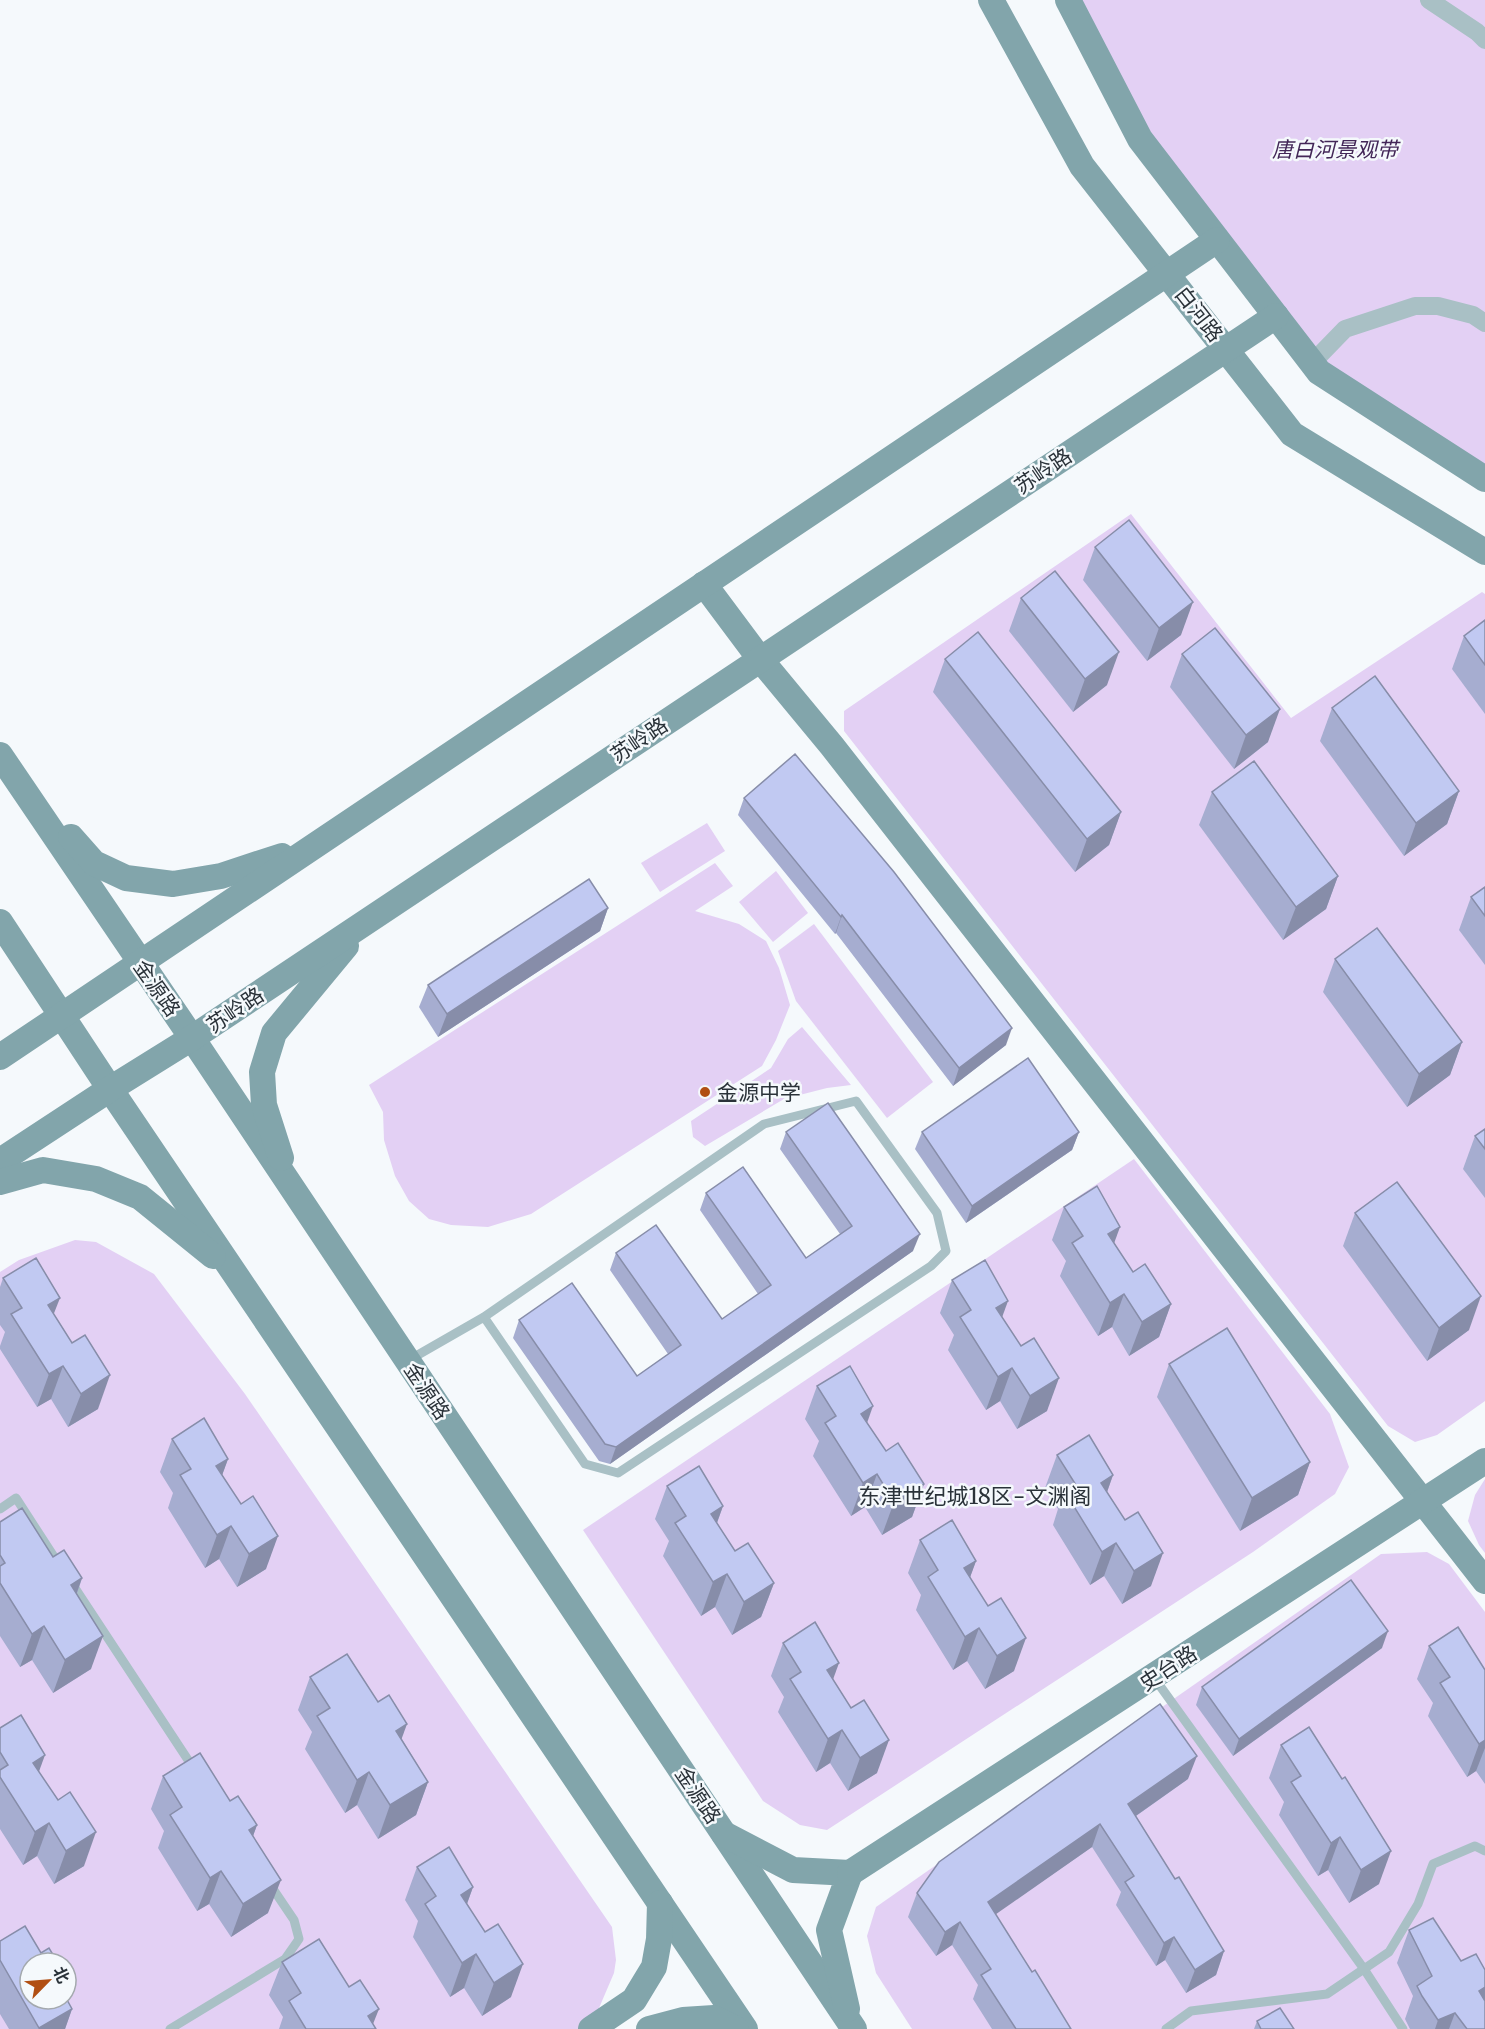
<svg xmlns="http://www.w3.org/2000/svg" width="1485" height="2029" viewBox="0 0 1485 2029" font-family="Merriweather,'Noto Sans SC',serif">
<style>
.green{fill:#e3d0f4;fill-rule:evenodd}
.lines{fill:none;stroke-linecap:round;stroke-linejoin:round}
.lane{stroke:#a9c0c5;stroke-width:9}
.street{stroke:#a9c0c5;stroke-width:18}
.secondary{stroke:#82a5ab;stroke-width:26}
.wall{fill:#a6add0}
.shaded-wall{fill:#878da9}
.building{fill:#c1c9f2;stroke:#878da9;stroke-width:1.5}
.poi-dot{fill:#b14f13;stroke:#f5f9fc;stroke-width:2}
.labels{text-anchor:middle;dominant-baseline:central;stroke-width:5;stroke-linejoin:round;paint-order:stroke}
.park-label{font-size:21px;font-style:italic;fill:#432758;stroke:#f5f9fc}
.street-label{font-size:21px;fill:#2a3239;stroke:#f5f9fc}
.poi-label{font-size:21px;fill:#2a3239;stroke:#f5f9fc;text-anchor:start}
.neighbourhood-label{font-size:22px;fill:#2a3239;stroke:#f5f9fc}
</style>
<rect width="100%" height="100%" fill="#f5f9fc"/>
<g class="green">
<path d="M1068,0H1485V479L1319,372L1140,139Z"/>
<path d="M1131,514L1291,718L1482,592L1485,594V1401L1437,1435L1415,1442L1388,1426L844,731V711Z"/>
<path d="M707,823L725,851L660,892L641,863Z"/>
<path d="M715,863L733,886L695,911L739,924L766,941L779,968L790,1005L776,1040L762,1066L531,1214L488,1227L451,1225L429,1219L409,1201L395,1176L384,1140L383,1112L369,1085Z"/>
<path d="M776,871L808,913L773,942L739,902Z"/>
<path d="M814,924L933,1082L887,1118L796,1001L778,951Z"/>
<path d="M802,1027L851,1085L827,1088L784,1099L705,1146L693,1137L691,1121L771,1068L788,1039Z"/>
<path d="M1134,1159L1330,1414L1349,1467L1335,1494L1253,1552L827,1830L800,1825L763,1801L583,1530Z"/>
<path d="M75,1240L96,1242L154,1274L245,1394L612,1927L616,1960L614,1973L590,2029H0V1272L19,1260ZM30,1963H66V1999H30Z"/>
<path d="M1485,1479V1553L1479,1545L1468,1521L1475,1495Z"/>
<path d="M1427,1552L1449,1564L1485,1612V2029H912L876,1973L867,1936L876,1907L1381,1554Z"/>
</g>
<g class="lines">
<g class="lane">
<path d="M409,1360L484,1317L764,1124L856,1101L937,1213L946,1251L931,1266L618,1473L585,1464L484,1317"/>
<path d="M0,1509L16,1498L60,1566"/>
<path d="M71,1582L194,1769"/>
<path d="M1155,1679L1364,1969L1403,2029"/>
<path d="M170,2029L285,1959L299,1939L294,1920L269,1883"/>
<path d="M1166,2029L1191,2011L1327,1994L1389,1952L1418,1904L1433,1864L1475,1846L1485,1851"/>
</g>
<g class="street">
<path d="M1429,0L1477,32L1485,40"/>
<path d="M1312,363L1345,329L1415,306H1438L1473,315L1485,323"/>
</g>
<g class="secondary">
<path d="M991,0L1082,166L1292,434L1485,552"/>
<path d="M1068,0L1140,139L1319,372L1485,479"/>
<path d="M704,584L760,659L832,746L1485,1581"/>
<path d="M0,755L192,1038L854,2029"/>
<path d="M71,837L94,863L126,878L173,884L221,876L282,856"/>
<path d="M0,922L110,1089L745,2029"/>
<path d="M0,1057L1217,240"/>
<path d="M281,1158L264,1105L262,1072L274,1033L346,946"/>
<path d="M0,1161L110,1089L192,1038L1276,316"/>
<path d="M0,1182L43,1170L96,1179L140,1197L213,1256"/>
<path d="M724,1834L793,1870L850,1873L829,1930L847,2009"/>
<path d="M850,1873L1485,1461"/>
<path d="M591,2029L634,2000L654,1967L659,1939L660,1903"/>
<path d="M649,2029L683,2020L714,2018L736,2029"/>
</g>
</g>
<g class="wall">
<path d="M1095,547L1181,635L1147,661L1083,580Z"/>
<path d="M1021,598L1107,685L1073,712L1009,631Z"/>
<path d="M1485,620V714L1452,669L1464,636Z"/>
<path d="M1182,654L1268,742L1234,769L1170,687Z"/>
<path d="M945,659L1121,812L1109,845L1075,872L933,692Z"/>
<path d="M1332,708L1459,791L1447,824L1404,856L1320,741Z"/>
<path d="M1212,792L1338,876L1326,909L1283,940L1199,825Z"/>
<path d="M744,798L1006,1045L953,1086L836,933L835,934L738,815Z"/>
<path d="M1485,887V965L1459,930L1471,897Z"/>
<path d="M608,908L600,931L438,1037L419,1007L428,985Z"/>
<path d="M1335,959L1462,1042L1450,1075L1407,1107L1323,992Z"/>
<path d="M1485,1129V1198L1463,1169L1475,1136Z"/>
<path d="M786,1132L913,1251L610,1464L599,1461L513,1338L519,1320L637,1376L668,1354L610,1270L616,1253L722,1319L758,1294L700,1210L706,1193L806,1258L840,1234L780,1149Z"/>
<path d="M922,1132H1079L1072,1150L966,1223L915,1149Z"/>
<path d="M1064,1207L1114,1244L1133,1272L1171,1304L1159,1337L1129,1356L1112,1327L1098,1336L1060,1276L1066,1261L1052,1240Z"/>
<path d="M1355,1213L1469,1330L1427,1361L1343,1246Z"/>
<path d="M3,1278L54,1315L98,1409L68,1427L51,1399L37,1407L0,1349V1346L5,1332L0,1325V1287Z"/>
<path d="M952,1280L1002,1317L1047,1411L1017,1429L1000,1401L986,1410L948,1350L954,1335L940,1313Z"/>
<path d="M1169,1364L1310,1462L1298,1495L1240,1531L1157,1397Z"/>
<path d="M817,1386L867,1423L886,1451L924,1484L912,1517L882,1535L865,1507L851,1516L813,1456L819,1441L805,1419Z"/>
<path d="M172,1439L228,1459L222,1475L266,1569L237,1587L219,1559L205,1568L168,1508L173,1493L160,1472Z"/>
<path d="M1057,1455L1113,1475L1107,1492L1151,1586L1122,1604L1104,1576L1090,1585L1053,1525L1058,1509L1045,1488Z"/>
<path d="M667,1486L723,1506L717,1523L735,1551L774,1583L761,1617L732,1635L715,1607L701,1616L663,1556L669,1541L655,1519Z"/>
<path d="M0,1522L53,1557L82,1578L77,1594L91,1669L53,1693L32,1660L20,1667L0,1636Z"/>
<path d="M920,1540L976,1561L970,1577L1014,1671L985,1689L967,1661L953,1670L916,1610L921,1595L908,1573Z"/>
<path d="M783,1643L833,1679L877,1773L848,1791L830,1763L816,1772L778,1712L784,1697L771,1676Z"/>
<path d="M1429,1646L1485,1670V1784L1476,1771L1467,1777L1428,1716L1433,1703L1417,1679Z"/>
<path d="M1382,1648L1233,1756L1196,1705L1202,1687Z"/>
<path d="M310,1677L402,1739L428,1782L416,1815L378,1839L357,1805L345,1813L305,1749L312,1732L298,1710Z"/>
<path d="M0,1728L39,1772L58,1800L84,1866L54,1884L37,1856L23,1865L0,1829Z"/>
<path d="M1281,1745L1379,1884L1349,1903L1328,1870L1318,1876L1279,1815L1284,1802L1269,1778Z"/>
<path d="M163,1776L230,1801L257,1825L253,1836L268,1913L231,1937L209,1904L197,1911L158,1848L164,1831L151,1809Z"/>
<path d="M1188,1779L1136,1816L1175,1879L1224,1951L1216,1975L1186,1993L1165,1960L1156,1966L1116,1905L1121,1892L1092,1847L995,1914L1032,1972L1071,2029H992L973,1999L978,1985L952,1945L936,1956L908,1917L917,1893Z"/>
<path d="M417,1867L473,1887L467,1904L511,1997L482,2016L464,1988L450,1997L413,1937L418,1921L405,1900Z"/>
<path d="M1409,1930L1461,1961L1485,2029H1410L1405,2019L1413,1996L1397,1963Z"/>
<path d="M0,1941L41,1953L30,1963L72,2009L65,2029H9L0,2014Z"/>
<path d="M282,1962L373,2024L376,2029H279L283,2017L269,1995Z"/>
<path d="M1257,2021L1294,2029H1254Z"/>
</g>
<g class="shaded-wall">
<path d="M1193,602L1181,635L1147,661L1159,628Z"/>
<path d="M1119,652L1107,685L1073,712L1085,679Z"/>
<path d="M1280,709L1268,742L1234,769L1246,735Z"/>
<path d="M1459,791L1447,824L1404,856L1416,823Z"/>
<path d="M1121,812L1109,845L1075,872L1087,839Z"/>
<path d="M1338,876L1326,909L1283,940L1296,907Z"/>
<path d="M608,908L600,931L438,1037L447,1014Z"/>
<path d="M842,915L836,933L835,934L841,917Z"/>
<path d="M1012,1028L1006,1045L953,1086L959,1068Z"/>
<path d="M1462,1042L1450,1075L1407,1107L1419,1074Z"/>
<path d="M1079,1132L1072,1150L966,1223L972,1206Z"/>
<path d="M1120,1227L1108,1260V1234Z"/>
<path d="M920,1234L913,1251L610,1464L616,1447Z"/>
<path d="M1124,1294L1112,1327L1098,1336L1110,1303Z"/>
<path d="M1481,1296L1469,1330L1427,1361L1439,1328Z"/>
<path d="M60,1298L47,1331L48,1305Z"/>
<path d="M1008,1301L996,1334V1308Z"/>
<path d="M1171,1304L1159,1337L1129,1356L1142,1322Z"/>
<path d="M63,1366L51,1399L37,1407L49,1374Z"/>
<path d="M1012,1368L1000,1401L986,1410L998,1377Z"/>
<path d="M110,1375L98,1409L68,1427L81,1394Z"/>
<path d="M1059,1378L1047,1411L1017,1429L1030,1396Z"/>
<path d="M873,1406L861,1440V1414Z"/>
<path d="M228,1459L216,1492V1466Z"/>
<path d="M1310,1462L1298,1495L1240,1531L1252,1498Z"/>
<path d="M877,1474L865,1507L851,1516L863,1483Z"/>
<path d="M1113,1475L1101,1509V1483Z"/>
<path d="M924,1484L912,1517L882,1535L894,1502Z"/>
<path d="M723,1506L711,1539V1514Z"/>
<path d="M231,1526L219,1559L205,1568L217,1535Z"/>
<path d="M278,1536L266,1569L237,1587L249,1554Z"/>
<path d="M1116,1543L1104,1576L1090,1585L1102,1552Z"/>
<path d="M1163,1553L1151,1586L1122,1604L1134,1571Z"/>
<path d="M976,1561L964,1594V1568Z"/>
<path d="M727,1574L715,1607L701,1616L713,1582Z"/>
<path d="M82,1578L70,1612L71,1585Z"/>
<path d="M774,1583L761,1617L732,1635L744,1602Z"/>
<path d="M44,1626L32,1660L20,1667L32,1634Z"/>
<path d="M979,1628L967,1661L953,1670L965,1637Z"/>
<path d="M1388,1631L1382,1648L1233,1756L1239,1739Z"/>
<path d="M103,1636L91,1669L53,1693L65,1660Z"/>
<path d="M1026,1638L1014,1671L985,1689L997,1656Z"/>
<path d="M839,1663L827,1696V1670Z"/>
<path d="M407,1724L395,1757L396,1731Z"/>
<path d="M842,1730L830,1763L816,1772L828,1739Z"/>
<path d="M889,1740L877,1773L848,1791L860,1758Z"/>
<path d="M1485,1740V1748L1476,1771L1467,1777L1479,1744Z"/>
<path d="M45,1755L33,1788V1763Z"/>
<path d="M1197,1756L1188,1779L1120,1827L1128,1804Z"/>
<path d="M369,1772L357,1805L345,1813L357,1780Z"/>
<path d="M428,1782L416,1815L378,1839L390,1805Z"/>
<path d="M49,1823L37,1856L23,1865L35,1832Z"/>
<path d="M1100,1824L1092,1847L979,1926L988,1902Z"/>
<path d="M257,1825L245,1858L249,1830Z"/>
<path d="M96,1832L84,1866L54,1884L66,1851Z"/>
<path d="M1340,1837L1328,1870L1318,1876L1331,1843Z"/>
<path d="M1391,1851L1379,1884L1349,1903L1361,1870Z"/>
<path d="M221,1871L209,1904L197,1911L210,1878Z"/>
<path d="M281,1880L268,1913L231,1937L243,1904Z"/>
<path d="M473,1887L461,1920V1895Z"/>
<path d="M960,1922L952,1945L936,1956L945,1932Z"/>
<path d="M1174,1937L1165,1960L1156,1966L1164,1943Z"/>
<path d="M1224,1951L1216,1975L1186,1993L1195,1970Z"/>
<path d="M476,1954L464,1988L450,1997L462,1963Z"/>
<path d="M523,1964L511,1997L482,2016L494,1983Z"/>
<path d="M1485,1987V2003L1479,1991Z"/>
<path d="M72,2009L65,2029H39V2028Z"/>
<path d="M379,2009L371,2029L368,2016Z"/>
<path d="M1455,2013L1449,2029H1435L1438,2020Z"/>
</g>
<g class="building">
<path d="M1129,520L1193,602L1159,628L1095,547Z"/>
<path d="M1055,571L1119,652L1085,679L1021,598Z"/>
<path d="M1485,620V665L1464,636Z"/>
<path d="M1215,628L1280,709L1246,735L1182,654Z"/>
<path d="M978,632L1121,812L1087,839L945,659Z"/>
<path d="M1375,676L1459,791L1416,823L1332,708Z"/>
<path d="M795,754L894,872L1012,1028L959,1068L842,915L841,917L744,798Z"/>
<path d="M1254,761L1338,876L1296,907L1212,792Z"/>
<path d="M589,879L608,908L447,1014L428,985Z"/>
<path d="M1485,887V916L1471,897Z"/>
<path d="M1377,928L1462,1042L1419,1074L1335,959Z"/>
<path d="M1028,1058L1079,1132L972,1206L922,1132Z"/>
<path d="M828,1103L920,1234L616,1447L605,1444L519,1320L572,1283L637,1376L681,1345L616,1253L656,1225L722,1319L771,1285L706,1193L743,1167L806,1258L852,1226L786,1132Z"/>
<path d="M1485,1129V1149L1475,1136Z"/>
<path d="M1397,1182L1481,1296L1439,1328L1355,1213Z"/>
<path d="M1097,1186L1120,1227L1108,1234L1133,1272L1145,1264L1171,1304L1142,1322L1124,1294L1110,1303L1072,1243L1083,1236L1064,1207Z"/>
<path d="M36,1258L60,1298L48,1305L72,1343L85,1335L110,1375L81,1394L63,1366L49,1374L11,1314L22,1308L3,1278Z"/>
<path d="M985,1260L1008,1301L996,1308L1021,1346L1034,1338L1059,1378L1030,1396L1012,1368L998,1377L960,1317L971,1310L952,1280Z"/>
<path d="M1227,1328L1310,1462L1252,1498L1169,1364Z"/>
<path d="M850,1366L873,1406L861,1414L886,1451L898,1443L924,1484L894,1502L877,1474L863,1483L825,1423L836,1416L817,1386Z"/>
<path d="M204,1418L228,1459L216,1466L241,1504L253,1496L278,1536L249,1554L231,1526L217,1535L180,1475L191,1469L172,1439Z"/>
<path d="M1089,1435L1113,1475L1101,1483L1125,1520L1138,1512L1163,1553L1134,1571L1116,1543L1102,1552L1065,1492L1076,1485L1057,1455Z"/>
<path d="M699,1466L723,1506L711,1514L735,1551L748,1543L774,1583L744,1602L727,1574L713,1582L675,1523L686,1516L667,1486Z"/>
<path d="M22,1508L53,1557L64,1550L82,1578L71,1585L103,1636L65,1660L44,1626L32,1634L0,1583V1566L5,1563L0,1555V1522Z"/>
<path d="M952,1520L976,1561L964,1568L988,1606L1001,1598L1026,1638L997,1656L979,1628L965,1637L928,1577L938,1570L920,1540Z"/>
<path d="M1351,1580L1388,1631L1239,1739L1202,1687Z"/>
<path d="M815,1622L839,1663L827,1670L851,1708L864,1700L889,1740L860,1758L842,1730L828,1739L790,1679L801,1672L783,1643Z"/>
<path d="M1458,1627L1485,1670V1740L1479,1744L1440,1683L1450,1677L1429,1646Z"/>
<path d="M347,1654L378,1702L389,1695L407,1724L396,1731L428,1782L390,1805L369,1772L357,1780L317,1716L330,1708L310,1677Z"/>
<path d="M1160,1704L1197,1756L1128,1804L1175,1879L1179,1877L1224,1951L1195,1970L1174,1937L1164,1943L1125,1882L1134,1876L1100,1824L988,1902L1032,1972L1035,1970L1071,2029H1016L981,1975L991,1969L960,1922L945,1932L917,1893L939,1862Z"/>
<path d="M21,1715L45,1755L33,1763L58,1800L70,1792L96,1832L66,1851L49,1823L35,1832L0,1777V1770L8,1765L0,1752V1728Z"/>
<path d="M1309,1727L1342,1779L1345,1777L1391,1851L1361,1870L1340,1837L1331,1843L1291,1782L1301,1776L1281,1745Z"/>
<path d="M200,1753L230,1801L238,1796L257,1825L249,1830L281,1880L243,1904L221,1871L210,1878L170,1815L182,1807L163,1776Z"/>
<path d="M449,1847L473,1887L461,1895L485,1932L498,1924L523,1964L494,1983L476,1954L462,1963L425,1904L436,1896L417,1867Z"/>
<path d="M1433,1918L1461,1961L1476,1954L1485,1970V1987L1479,1991L1485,2001V2029H1467L1455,2013L1438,2020L1422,1996L1417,1986L1432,1976L1409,1930Z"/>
<path d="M25,1926L41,1953L49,1948L58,1963H30V1999H66V1998L72,2009L39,2028L0,1960V1941Z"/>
<path d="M319,1939L349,1987L360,1980L379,2009L368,2016L376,2029H306L289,2001L301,1993L282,1962Z"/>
<path d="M1280,2008L1294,2029H1261L1257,2021Z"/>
</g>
<circle class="poi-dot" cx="705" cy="1092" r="6"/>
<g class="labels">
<g class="park-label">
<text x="1335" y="149">唐白河景观带</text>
</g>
<g class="street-label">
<text transform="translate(1199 314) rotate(52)">白河路</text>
<text transform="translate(1043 471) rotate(-34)">苏岭路</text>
<text transform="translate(639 740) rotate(-34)">苏岭路</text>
<text transform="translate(157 988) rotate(55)">金源路</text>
<text transform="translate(235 1010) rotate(-34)">苏岭路</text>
<text transform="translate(427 1391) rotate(56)">金源路</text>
<text transform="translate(1168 1668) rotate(-33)">史台路</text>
<text transform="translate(698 1795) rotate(56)">金源路</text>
</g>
<g class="poi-label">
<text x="717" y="1092">金源中学</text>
</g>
<g class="neighbourhood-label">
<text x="975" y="1496">东津世纪城18区-文渊阁</text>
</g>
</g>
<g transform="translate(48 1981) rotate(65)"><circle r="28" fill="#f5f9fc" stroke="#a4a9ae" stroke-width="1.5"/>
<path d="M0-4.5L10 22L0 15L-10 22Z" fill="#b14f13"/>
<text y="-9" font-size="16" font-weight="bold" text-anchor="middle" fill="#2a3239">北</text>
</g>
</svg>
